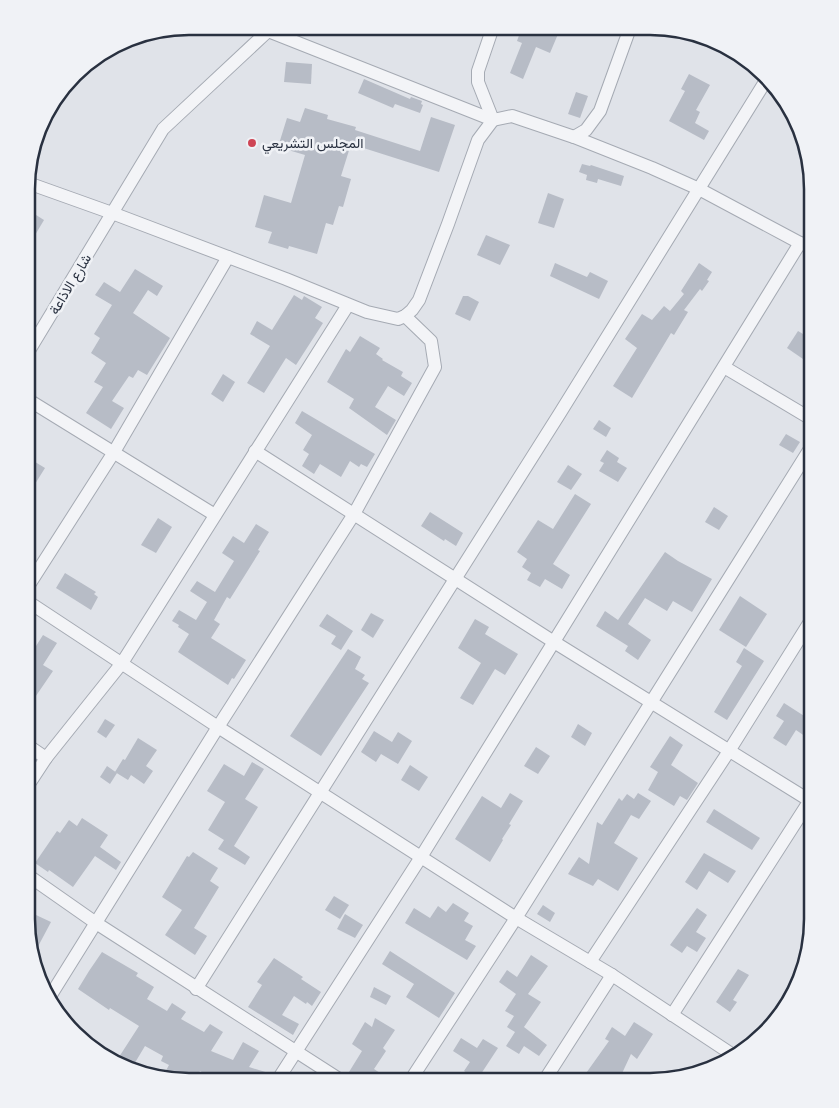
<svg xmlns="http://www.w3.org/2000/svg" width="839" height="1108" viewBox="0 0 839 1108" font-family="Arial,Vazirmatn,sans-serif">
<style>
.building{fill:#b7bcc6}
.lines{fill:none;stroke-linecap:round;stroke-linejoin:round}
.minor-casing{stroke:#a5aab3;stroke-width:14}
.minor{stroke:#f3f4f7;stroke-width:12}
.poi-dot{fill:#ce4555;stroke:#f0f2f6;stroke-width:2}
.labels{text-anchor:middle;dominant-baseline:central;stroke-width:5;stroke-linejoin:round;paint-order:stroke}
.poi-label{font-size:14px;fill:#293140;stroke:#f0f2f6;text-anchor:start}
.street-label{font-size:14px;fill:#293140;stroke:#f0f2f6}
.rim{fill:none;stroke:#293140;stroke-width:2.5}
</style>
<rect width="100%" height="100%" fill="#e0e3e9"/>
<g class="building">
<path d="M522,27H561L550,53L536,47L523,79L510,73L522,43L517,41Z"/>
<path d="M286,62L312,64L311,84L284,82Z"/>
<path d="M689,74L710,85L696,110L700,112L695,123L709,131L704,140L669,121L685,91L681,89Z"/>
<path d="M364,79L410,99L411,97L422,101L421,104L423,105L420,113L395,104L393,108L358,93Z"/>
<path d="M576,92L588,96L580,118L568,114Z"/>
<path d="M305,108L328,115L327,119L356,127L355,130L420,151L431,117L455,125L439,172L351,144L341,176L351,179L343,207L339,206L333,225L326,223L317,254L289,246L288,249L268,243L272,232L255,227L264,195L291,203L305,155L278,147L287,118L300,122Z"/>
<path d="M582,164L590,166L591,165L624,176L621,186L598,179L597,183L586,180L587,175L579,172Z"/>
<path d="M548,193L564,199L554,228L538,223Z"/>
<path d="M28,210L44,220L28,247Z"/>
<path d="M486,235L510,245L500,265L477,255Z"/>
<path d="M555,263L587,277L590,272L608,281L599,299L550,276Z"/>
<path d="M699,263L712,272L707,280L709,281L702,291L700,289L684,310L688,312L674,335L671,333L632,398L613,386L637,348L625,339L642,314L652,320L664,306L670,311L684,294L681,291Z"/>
<path d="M135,269L163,286L157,296L148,290L133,313L170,338L147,375L138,370L133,378L129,376L112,401L124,408L111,429L86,413L103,387L94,382L106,363L91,353L100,338L94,334L112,305L95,295L104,282L120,292Z"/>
<path d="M294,295L302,300L304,296L322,307L315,318L323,323L296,365L286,358L264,393L247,383L270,346L250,334L257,321L272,330Z"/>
<path d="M463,296H468L479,302L470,321L455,314Z"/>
<path d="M798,331L813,340V343L803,359L787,348Z"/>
<path d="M360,336L380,348L376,354L383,359L382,360L403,372L401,376L412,383L404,396L388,386L375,407L396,420L387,435L349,408L354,399L327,382L346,349L350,352Z"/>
<path d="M223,374L235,382L223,402L211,394Z"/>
<path d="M302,411L375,454L367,467L361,464L359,467L350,461L341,477L320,464L314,474L302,466L309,454L303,450L312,435L295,423Z"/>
<path d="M599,420L611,428L606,437L593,429Z"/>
<path d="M786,434L800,442L793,453L779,445Z"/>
<path d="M607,450L619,458L617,462L627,468L618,482L599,471L604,463L600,461Z"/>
<path d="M27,457L45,468L35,484L27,479Z"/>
<path d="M568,465L582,474L571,490L557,482Z"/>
<path d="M575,494L591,504L553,564L570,575L562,589L545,579L540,587L527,580L531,573L522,567L527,559L517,552L538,520L553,529Z"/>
<path d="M714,507L728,516L719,530L705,522Z"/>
<path d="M430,512L463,533L456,546L445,539L444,541L421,526Z"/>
<path d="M158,518L172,527L156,553L141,545Z"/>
<path d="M256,524L269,532L258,550L260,551L230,599L227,597L214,620L220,624L211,638L246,660L234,679L232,678L228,685L178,652L189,634L178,627L179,625L172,621L179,610L196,620L207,602L190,591L197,581L215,592L234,561L222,553L233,536L244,543Z"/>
<path d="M665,552L678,561L712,579L692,612L673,601L667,611L645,598L628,624L651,640L638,660L625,651L628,646L596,626L605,611L618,620Z"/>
<path d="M65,573L96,592L94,594L98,597L91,610L56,588Z"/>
<path d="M740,596L767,614L746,647L719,630Z"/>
<path d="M371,613L384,620L373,638L361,630Z"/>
<path d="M327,614L353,631L341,650L331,644L336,636L319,626Z"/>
<path d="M475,619L489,627L485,634L518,654L505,675L495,669L473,705L460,698L481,663L458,648Z"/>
<path d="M43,635L57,643L43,665L53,671L27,709V682L36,667L27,661V641L36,646Z"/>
<path d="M744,648L764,661L727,720L714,712L742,666L736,662Z"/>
<path d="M348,649L361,657L355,669L365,675L362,679L369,683L321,756L290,736Z"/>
<path d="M784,703L812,721V741L796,730L786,746L773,738L784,721L776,716Z"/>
<path d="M105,719L115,725L106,738L97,732Z"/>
<path d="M578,724L592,733L585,746L571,737Z"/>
<path d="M374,731L392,742L398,732L412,741L398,764L381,754L376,762L361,752Z"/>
<path d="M670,736L683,745L671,765L698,783L687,800L680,796L674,806L648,790L658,772L650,767Z"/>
<path d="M138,738L157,750L146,766L153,771L144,784L131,775L128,780L115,772L123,759L125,760Z"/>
<path d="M536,747L550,756L538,774L524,766Z"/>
<path d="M252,762L264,769L245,799L258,807L234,846L250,857L245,865L218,849L224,840L208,830L225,802L207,791L224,764L244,776Z"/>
<path d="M410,765L428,777L419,791L401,780Z"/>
<path d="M107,766L117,773L110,784L100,777Z"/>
<path d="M510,793L523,801L509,824L511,825L502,839L503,840L490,862L455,839L482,796L501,808Z"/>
<path d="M638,793L651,801L639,819L631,815L614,843L638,858L618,891L598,879L593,886L568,874L579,857L589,864L597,822L602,825L619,798L622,801L627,794L634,799Z"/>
<path d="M714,809L760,838L752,850L706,822Z"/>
<path d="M82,818L108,835L100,847L121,862L116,870L95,856L73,887L49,870L48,872L35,863L57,831L60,833L69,820L77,826Z"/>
<path d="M193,852L218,868L210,881L219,887L194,928L207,936L195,955L165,935L182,910L162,897L187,856L189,857Z"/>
<path d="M704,853L736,871L728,883L709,871L697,890L685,882Z"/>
<path d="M334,896L349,905L340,919L325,910Z"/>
<path d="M453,903L469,913L464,921L473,926L465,940L476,946L467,960L405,923L414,908L430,918L438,906L446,912Z"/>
<path d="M543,905L555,913L550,922L537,914Z"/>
<path d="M697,908L707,915L696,932L706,938L697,952L687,946L682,953L670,945Z"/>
<path d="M26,912L35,918L36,915L51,922L34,954L26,919Z"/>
<path d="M345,914L363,925L355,938L337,929Z"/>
<path d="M390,951L455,993L439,1018L406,997L414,984L382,964Z"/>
<path d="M102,952L138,973L136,976L154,987L147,999L167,1011L172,1003L186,1012L181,1019L204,1032L210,1024L223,1032L211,1051L233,1060L243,1042L259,1051L249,1067L272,1074L269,1081H218L200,1071L196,1078L190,1075L187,1080H168L162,1078L169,1065L161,1061L163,1056L145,1046L133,1066L119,1057L139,1026L110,1008L109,1010L78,989L89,971Z"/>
<path d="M531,955L548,966L528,994L541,1002L524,1027L547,1045L539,1056L524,1046L519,1054L506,1046L515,1032L507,1027L514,1016L505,1011L516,994L499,982L507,970L517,977Z"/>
<path d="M274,958L303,977L301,979L321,992L312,1006L307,1002L306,1004L294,996L282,1015L299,1024L293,1035L248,1007L262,985L257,982Z"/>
<path d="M738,969L749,975L733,1000L737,1002L730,1012L716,1002Z"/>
<path d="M374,987L391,996L386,1005L370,997Z"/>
<path d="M375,1018L395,1030L383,1048L386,1051L374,1069L392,1081H364L349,1072L362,1051L352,1044L365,1022L372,1027Z"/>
<path d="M634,1022L653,1034L637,1059L631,1054L618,1082H592L584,1076L609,1041L605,1039L612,1027L625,1036Z"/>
<path d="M461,1038L477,1048L483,1039L498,1048L477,1080L464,1071L470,1062L453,1051Z"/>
</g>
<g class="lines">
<g class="minor-casing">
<g id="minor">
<path d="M493,27L478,71V82L493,120"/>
<path d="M574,137L586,130L600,111L630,28"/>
<path d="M28,183L112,213L286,279L367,312L398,319L405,316L412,310L419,300L448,224L478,140L493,120"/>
<path d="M405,316L431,341L435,367L354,514L218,727L516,918L410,1081"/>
<path d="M27,354L163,129L268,31L493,120L512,116L574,137L652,168L699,189L800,243L813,248"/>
<path d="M724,367L813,420"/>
<path d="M27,399L215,515"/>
<path d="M255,451L554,642L812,802"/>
<path d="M27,588L114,452L228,257"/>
<path d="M27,601L218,727L49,998"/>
<path d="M27,745L46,758"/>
<path d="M27,787L46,758L122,663L348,305"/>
<path d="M26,874L96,923L342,1081"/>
<path d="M590,962L729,751L813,617"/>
<path d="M196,989L560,413L765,82"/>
<path d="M672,1015L812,797"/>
<path d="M733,1055L612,975L516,918L813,444"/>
<path d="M277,1081L421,857L800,243"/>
<path d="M544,1081L612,975"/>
</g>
</g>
<use href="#minor" class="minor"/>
</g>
<circle class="poi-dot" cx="252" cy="143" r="5"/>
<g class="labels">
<g class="poi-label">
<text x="262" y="143">المجلس التشريعي</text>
</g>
<g class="street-label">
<text transform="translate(70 284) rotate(-59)">شارع الاذاعة</text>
</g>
</g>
<path d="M0 0H839V1108H0ZM189 35H650A154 154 0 0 1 804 189V919A154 154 0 0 1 650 1073H189A154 154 0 0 1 35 919V189A154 154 0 0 1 189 35Z" fill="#f0f2f6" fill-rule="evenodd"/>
<path class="rim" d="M189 35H650A154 154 0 0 1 804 189V919A154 154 0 0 1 650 1073H189A154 154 0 0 1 35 919V189A154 154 0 0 1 189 35Z"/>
</svg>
